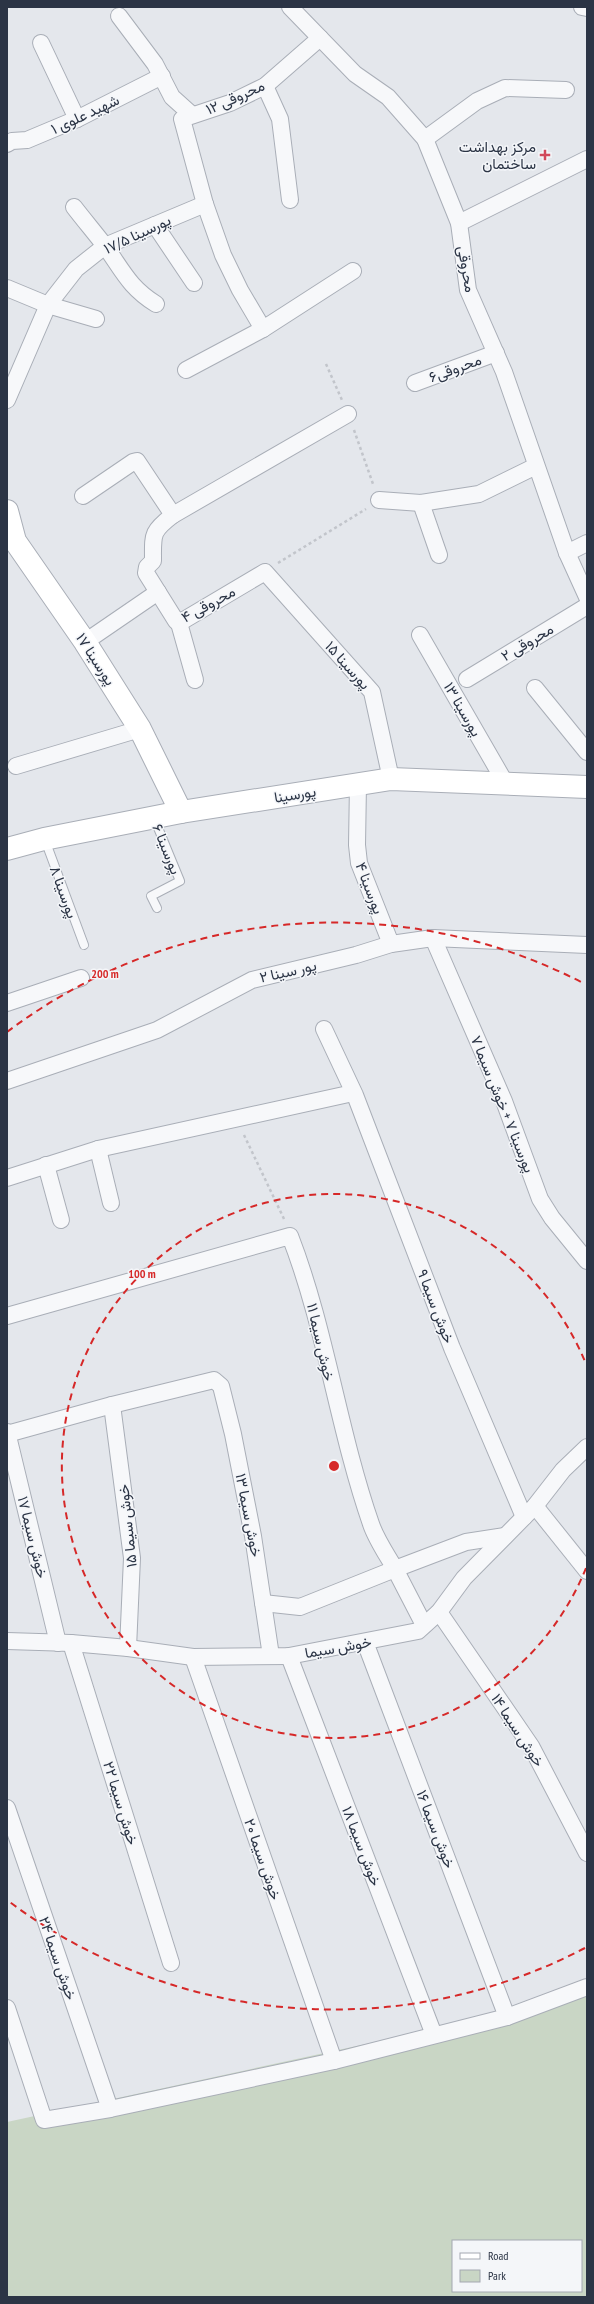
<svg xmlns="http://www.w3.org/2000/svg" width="594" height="2304" viewBox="0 0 594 2304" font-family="'PT Sans Narrow',Vazirmatn,sans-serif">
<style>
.green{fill:#c9d6c5;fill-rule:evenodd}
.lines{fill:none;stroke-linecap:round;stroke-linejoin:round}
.lane-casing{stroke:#a9aeb7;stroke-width:10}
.street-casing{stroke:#a9aeb7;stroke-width:18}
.secondary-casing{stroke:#a9aeb7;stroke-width:24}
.path{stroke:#c2c5cb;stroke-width:2.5;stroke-dasharray:3 3;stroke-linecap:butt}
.lane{stroke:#f7f8fa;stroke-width:8}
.street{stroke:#f7f8fa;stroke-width:16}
.secondary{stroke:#fff;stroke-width:22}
.ring{fill:none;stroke:#d62828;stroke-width:2;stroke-dasharray:7 5}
.poi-dot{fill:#d1495b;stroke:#f4f6f9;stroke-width:1.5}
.labels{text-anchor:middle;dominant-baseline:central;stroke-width:3;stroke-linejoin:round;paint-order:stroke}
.street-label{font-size:15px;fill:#2b3445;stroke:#f4f6f9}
.poi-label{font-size:15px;fill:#2b3445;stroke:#f4f6f9;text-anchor:end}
.centre{fill:#d62828;stroke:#f4f6f9;stroke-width:2}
.ring-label{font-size:12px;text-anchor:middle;font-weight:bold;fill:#d62828;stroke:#f4f6f9;stroke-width:3;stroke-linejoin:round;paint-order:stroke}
</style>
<rect width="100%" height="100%" fill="#e4e7ec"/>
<path class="green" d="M587,1996V2297H7V2122ZM453,2241H581V2291H453Z"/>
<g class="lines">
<g class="lane-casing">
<g id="lane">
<path d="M154,818L180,881L151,896L157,908"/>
<path d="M45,840L84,945"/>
</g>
</g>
<g class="street-casing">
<g id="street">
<path d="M290,7L355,74L388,97L425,139L459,223L468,290L504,372L567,553L587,597"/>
<path d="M582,7L587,8"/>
<path d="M119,16L155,64L172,97L192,115"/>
<path d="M41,43L77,119"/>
<path d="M265,86L280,119L290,200"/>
<path d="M425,139L477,101L505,88L566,90"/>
<path d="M7,144L12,141L27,140L77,119L162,76"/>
<path d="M74,207C84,220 95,233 105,246C123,271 129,287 156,304"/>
<path d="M459,223L587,159"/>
<path d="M155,225L194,283"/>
<path d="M7,288L48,305L96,319"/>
<path d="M263,329L240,290L223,255L205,204L182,119L230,103L265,86L320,38"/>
<path d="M186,370L263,329L353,271"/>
<path d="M415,383L496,353"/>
<path d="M7,400L48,305L76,269L105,246L205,204"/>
<path d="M348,414L173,515C151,532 153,534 153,561L147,567L146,573L176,621L179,623L265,572L372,692L391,779"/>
<path d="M83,496L133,462L137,461L173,515"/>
<path d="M379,500L421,503L479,494L536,466"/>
<path d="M421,503L439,555"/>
<path d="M567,553L587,543"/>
<path d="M179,623L195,680"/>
<path d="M420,635L506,784"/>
<path d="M85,642L158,592"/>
<path d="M467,679L587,606"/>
<path d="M535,688L587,752"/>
<path d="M16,766L140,729"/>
<path d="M358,784L357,845L359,863L391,944"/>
<path d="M433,938L504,1101L540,1199L552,1218L587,1261"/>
<path d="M7,1003L81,978"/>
<path d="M324,1029L355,1095L452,1348L524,1517"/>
<path d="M7,1081L157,1030L252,980L356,955L391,944L433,938L587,945"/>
<path d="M98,1149L111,1203"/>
<path d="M46,1165L61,1220"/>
<path d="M7,1178L98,1149L353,1093"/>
<path d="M7,1316L290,1236C326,1329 338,1429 371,1524C376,1539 387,1555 395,1569L466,1542L505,1536"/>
<path d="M112,1405L132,1558L128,1648"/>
<path d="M7,1432L58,1643"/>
<path d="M7,1434L112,1405L214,1380L221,1386L233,1434L253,1536L271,1656"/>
<path d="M535,1506L587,1571"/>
<path d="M263,1603L300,1607L395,1569L424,1625"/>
<path d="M439,1612L531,1746L587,1853"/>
<path d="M7,1641L71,1643L128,1648L193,1657L289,1656L418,1631L439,1612L464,1578L535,1506L563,1470L587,1447"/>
<path d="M365,1642L507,2017"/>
<path d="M71,1643L171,1963"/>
<path d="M289,1656L434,2035"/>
<path d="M193,1657L334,2061"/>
<path d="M7,1808L110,2109"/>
<path d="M7,2008L44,2120L110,2109L334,2061L507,2017L587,1987"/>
</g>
</g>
<g class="secondary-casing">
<g id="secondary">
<path d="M7,511L15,541L85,642L140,729L181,812"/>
<path d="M7,849L44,839L181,812L391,779L587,787"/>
</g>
</g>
<g class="path">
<path d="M326,364L342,400"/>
<path d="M354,430L373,484"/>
<path d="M278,563L366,509"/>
<path d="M244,1135L285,1221"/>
</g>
<use href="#lane" class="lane"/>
<use href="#street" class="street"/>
<use href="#secondary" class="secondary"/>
</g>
<g class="ring">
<path d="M586 1568A272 272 0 1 1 586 1364"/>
<path d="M585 1948A543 543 0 0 1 7 1900M7 1032A543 543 0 0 1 585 984"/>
</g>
<path class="poi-dot" d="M543 149h4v4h4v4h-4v4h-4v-4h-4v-4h4z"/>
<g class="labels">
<g class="street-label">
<text transform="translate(235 97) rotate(-24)">محروقی ۱۲</text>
<text transform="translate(85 114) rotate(-25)">شهید علوی ۱</text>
<text transform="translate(137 234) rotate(-25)">پورسینا ۱۷/۵</text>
<text transform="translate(467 269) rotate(80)">محروقی</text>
<text transform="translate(455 368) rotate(-20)">محروقی۶</text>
<text transform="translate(208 604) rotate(-29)">محروقی ۴</text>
<text transform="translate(527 642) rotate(-31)">محروقی ۲</text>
<text transform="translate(96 659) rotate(57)">پورسینا ۱۷</text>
<text transform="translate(348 665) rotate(48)">پورسینا ۱۵</text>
<text transform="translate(463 709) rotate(60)">پورسینا ۱۳</text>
<text transform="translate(295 794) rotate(-9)">پورسینا</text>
<text transform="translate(167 849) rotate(68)">پورسینا ۶</text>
<text transform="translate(370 888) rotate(69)">پورسینا ۴</text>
<text transform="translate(64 892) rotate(70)">پورسینا ۸</text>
<text transform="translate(288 971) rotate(-13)">پور سینا ۲</text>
<text transform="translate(503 1104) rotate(68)">پورسینا ۷ + خوش سیما ۷</text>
<text transform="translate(436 1306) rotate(69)">خوش سیما ۹</text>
<text transform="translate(321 1342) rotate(77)">خوش سیما ۱۱</text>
<text transform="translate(249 1515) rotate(79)">خوش سیما ۱۳</text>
<text transform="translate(127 1526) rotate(-96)">خوش سیما ۱۵</text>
<text transform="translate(33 1537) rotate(76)">خوش سیما ۱۷</text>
<text transform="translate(338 1647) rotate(-10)">خوش سیما</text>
<text transform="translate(518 1730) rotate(57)">خوش سیما ۱۴</text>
<text transform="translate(121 1803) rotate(73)">خوش سیما ۲۲</text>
<text transform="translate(436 1829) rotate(69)">خوش سیما ۱۶</text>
<text transform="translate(362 1846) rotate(69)">خوش سیما ۱۸</text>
<text transform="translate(263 1859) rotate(71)">خوش سیما ۲۰</text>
<text transform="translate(58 1958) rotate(71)">خوش سیما ۲۴</text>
</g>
<g class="poi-label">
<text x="536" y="146">مرکز بهداشت<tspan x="536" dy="17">ساختمان</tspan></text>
</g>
</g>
<circle cx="334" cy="1466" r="6" class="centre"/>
<g class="ring-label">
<text x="105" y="978">200 m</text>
<text x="142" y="1278">100 m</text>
</g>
<rect width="594" height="2304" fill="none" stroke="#2b3445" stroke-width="16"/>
<rect x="452" y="2240" width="130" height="52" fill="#f4f6f9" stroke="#a4a8b1"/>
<rect x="460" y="2253" width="20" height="6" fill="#ffffff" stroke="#a4a8b1"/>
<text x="488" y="2260" font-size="12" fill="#2b3445">Road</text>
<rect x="460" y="2270" width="20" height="12" fill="#c9d6c5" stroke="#a4a8b1"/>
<text x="488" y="2280" font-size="12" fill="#2b3445">Park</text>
</svg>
